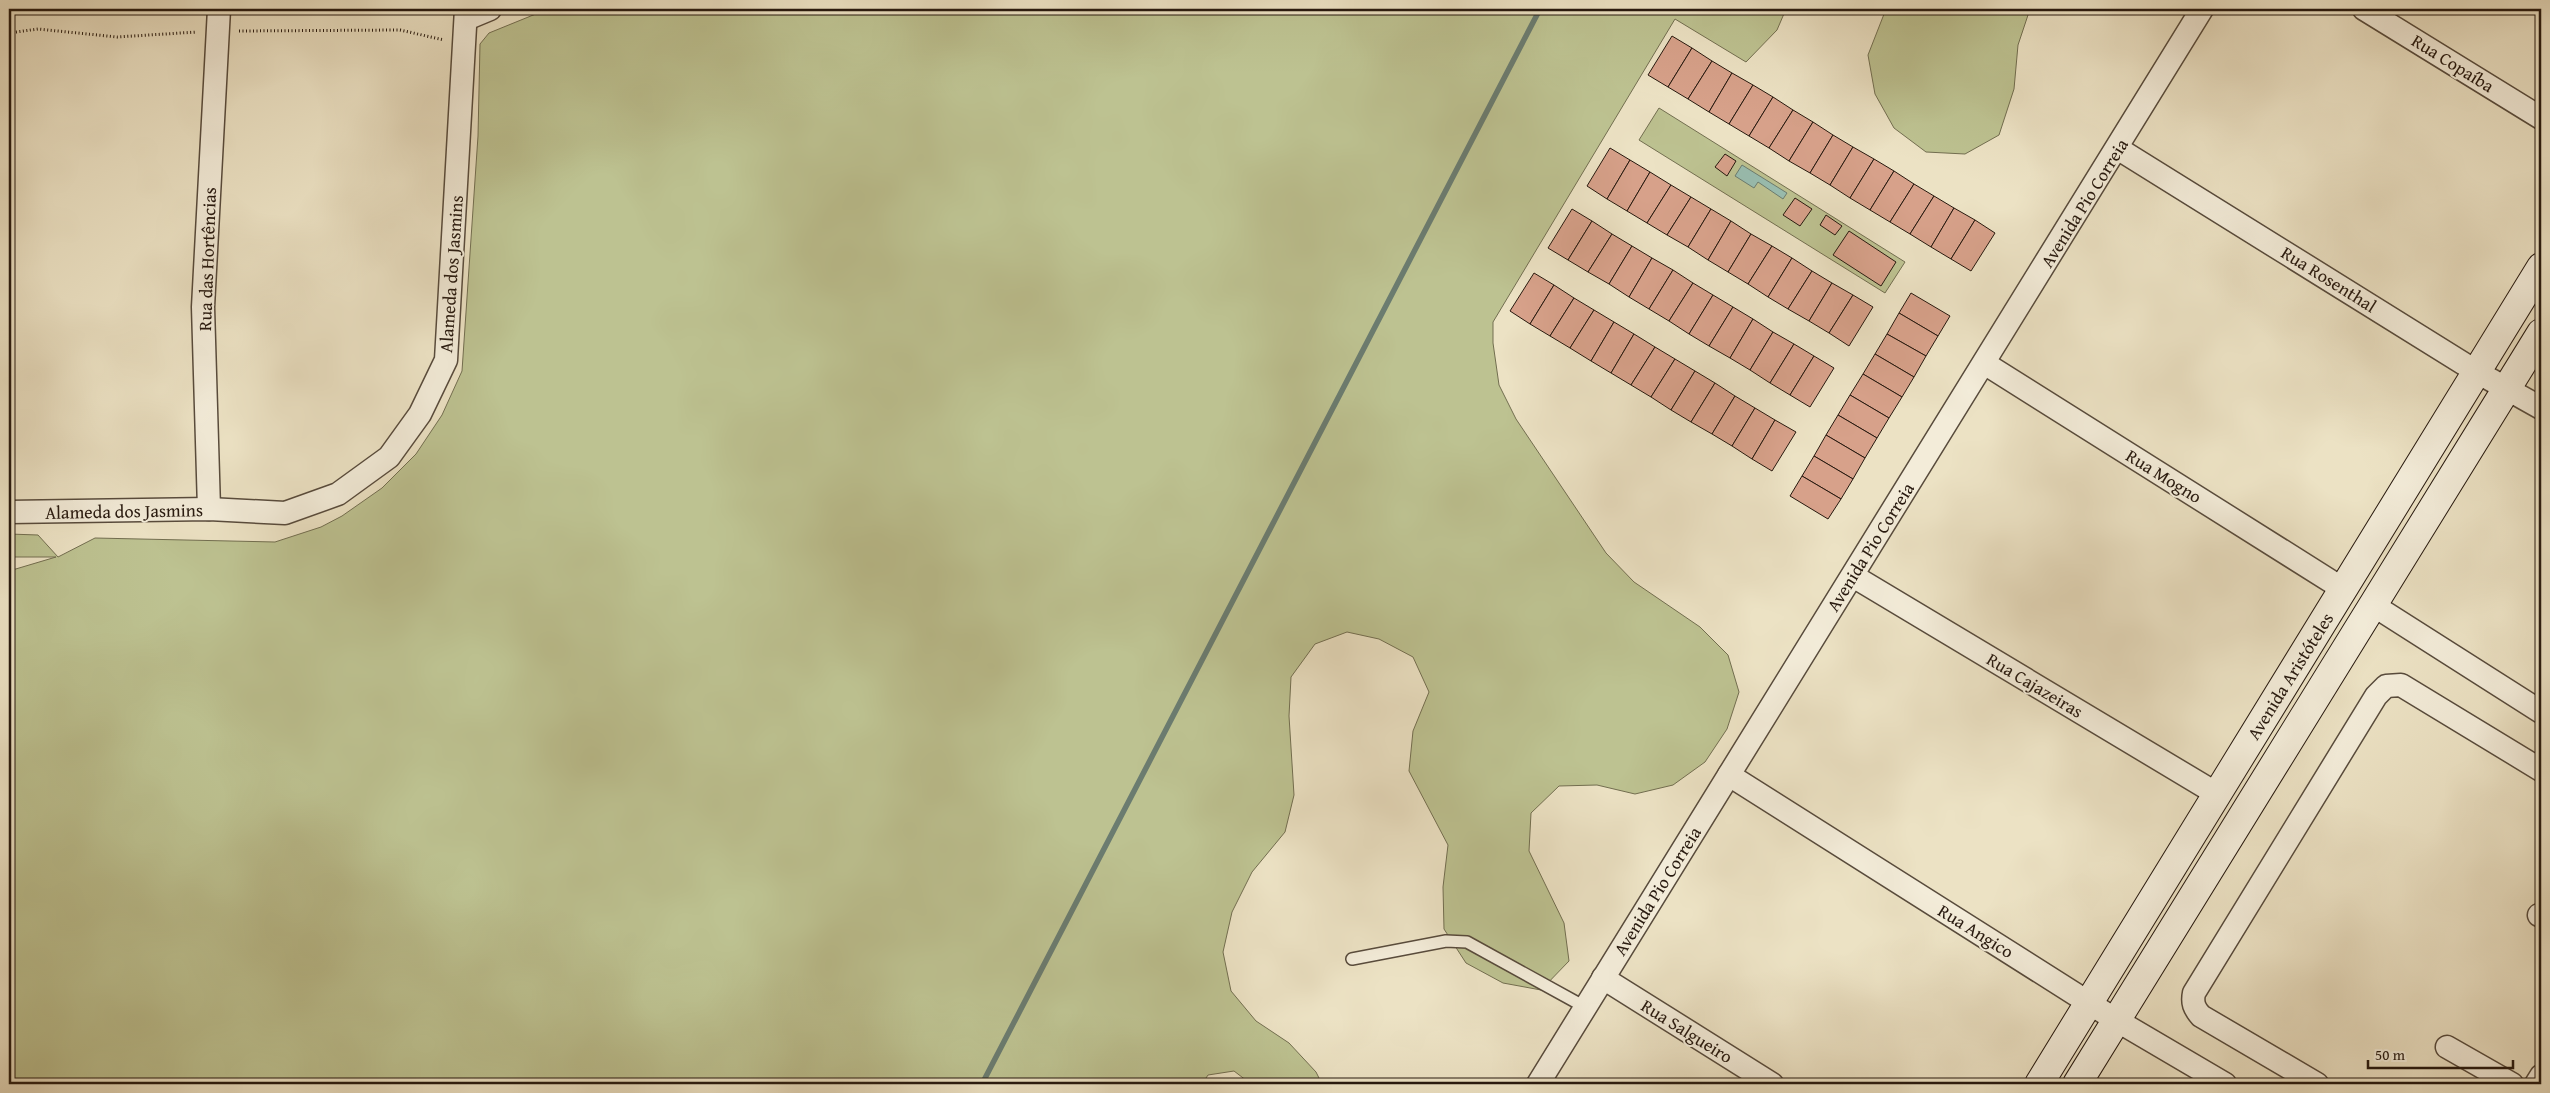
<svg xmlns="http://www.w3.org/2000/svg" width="2550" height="1093" viewBox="0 0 2550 1093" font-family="'Gentium Book Plus',serif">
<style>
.green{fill:#bdc291;stroke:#726e50}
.water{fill:#99beb1;stroke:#6b7c70}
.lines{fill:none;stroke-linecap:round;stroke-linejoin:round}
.stream{stroke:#6b7c70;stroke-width:5.5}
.building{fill:#d7a18a;stroke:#27190f}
.lane-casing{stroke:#584b3c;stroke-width:14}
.street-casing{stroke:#584b3c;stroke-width:25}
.secondary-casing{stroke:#27190f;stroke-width:30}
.path{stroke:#27190f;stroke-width:3;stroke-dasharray:1 2.5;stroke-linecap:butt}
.lane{stroke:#f3ecd9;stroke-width:11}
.street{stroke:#f3ecd9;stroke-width:22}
.secondary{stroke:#f3ecd9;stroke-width:28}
.labels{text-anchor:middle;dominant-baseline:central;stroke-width:4;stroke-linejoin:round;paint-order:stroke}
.street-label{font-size:18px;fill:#27190f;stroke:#f3ecd9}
</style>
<rect width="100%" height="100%" fill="#ece2c4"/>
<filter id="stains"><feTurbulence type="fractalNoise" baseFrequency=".004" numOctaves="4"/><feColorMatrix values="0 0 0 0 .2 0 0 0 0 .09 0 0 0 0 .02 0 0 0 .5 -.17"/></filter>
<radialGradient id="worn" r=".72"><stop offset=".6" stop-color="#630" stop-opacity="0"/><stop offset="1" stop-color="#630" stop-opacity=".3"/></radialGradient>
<g class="green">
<path d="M548,9H1786L1777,30L1746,62L1675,19L1493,322V343L1499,385L1516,419L1606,553L1634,582L1700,627L1728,655L1739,692L1727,729L1705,762L1673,785L1635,794L1597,785L1559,786L1531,813L1529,851L1564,923L1569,961L1541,990L1503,983L1466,963L1444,929L1443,887L1448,845L1409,771L1413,731L1429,692L1413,657L1379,639L1347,632L1315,644L1291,677L1289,716L1294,795L1285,832L1252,872L1232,912L1223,952L1231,991L1256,1021L1289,1043L1316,1072L1322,1084H1251L1234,1071L1208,1075L1202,1084H9V571L56,557H9V534L38,535L58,557L95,538L275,542L321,527L342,516L382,488L416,454L442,415L462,371L478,136L480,44L489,33Z"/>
<path d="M1886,9H2030L2018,45L2014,89L1999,135L1965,154L1926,152L1894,128L1875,94L1868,55Z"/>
<path d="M1659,108L1905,262L1885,293L1639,140Z"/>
</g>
<path class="water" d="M1742,165L1787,193L1783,199L1758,182L1754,188L1735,176Z"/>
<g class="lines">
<path class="stream" d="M982,1084L1540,9"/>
</g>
<g class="building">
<path d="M1672,36L1692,48L1668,87L1648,75Z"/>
<path d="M1692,48L1712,61L1688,99L1668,87Z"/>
<path d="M1712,61L1732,73L1709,112L1688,99Z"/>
<path d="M1732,73L1753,85L1729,124L1709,112Z"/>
<path d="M1753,85L1773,97L1749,136L1729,124Z"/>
<path d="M1773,97L1793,110L1769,148L1749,136Z"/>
<path d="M1793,110L1813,122L1789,161L1769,148Z"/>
<path d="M1813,122L1833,135L1810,173L1789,161Z"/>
<path d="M1833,135L1853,147L1830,185L1810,173Z"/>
<path d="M1853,147L1874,159L1850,198L1830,185Z"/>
<path d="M1610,148L1630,160L1607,199L1587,186Z"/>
<path d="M1725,154L1736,161L1727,176L1715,167Z"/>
<path d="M1874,159L1894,171L1870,210L1850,198Z"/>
<path d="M1630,160L1650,172L1627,211L1607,199Z"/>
<path d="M1894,171L1914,184L1890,222L1870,210Z"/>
<path d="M1650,172L1671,185L1647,223L1627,211Z"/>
<path d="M1914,184L1934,196L1910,234L1890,222Z"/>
<path d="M1671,185L1691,197L1667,235L1647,223Z"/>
<path d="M1934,196L1954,208L1931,247L1910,234Z"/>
<path d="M1691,197L1711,209L1688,247L1667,235Z"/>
<path d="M1795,198L1812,209L1800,226L1783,215Z"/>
<path d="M1954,208L1975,220L1951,259L1931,247Z"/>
<path d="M1572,209L1592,221L1568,260L1548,248Z"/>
<path d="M1711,209L1731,221L1708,260L1688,247Z"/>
<path d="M1826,215L1842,226L1835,235L1820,225Z"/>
<path d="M1975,220L1995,233L1971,271L1951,259Z"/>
<path d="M1592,221L1612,234L1588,272L1568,260Z"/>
<path d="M1731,221L1751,234L1728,272L1708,260Z"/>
<path d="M1849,231L1896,262L1881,286L1833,255Z"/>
<path d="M1612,234L1632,246L1609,284L1588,272Z"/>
<path d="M1751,234L1772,246L1748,284L1728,272Z"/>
<path d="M1632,246L1652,258L1629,297L1609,284Z"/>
<path d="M1772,246L1792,258L1768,297L1748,284Z"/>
<path d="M1652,258L1673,270L1649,309L1629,297Z"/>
<path d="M1792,258L1812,271L1788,309L1768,297Z"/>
<path d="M1673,270L1693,283L1669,321L1649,309Z"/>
<path d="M1812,271L1832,283L1809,321L1788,309Z"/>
<path d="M1534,273L1554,285L1530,324L1510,311Z"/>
<path d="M1693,283L1713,295L1689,334L1669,321Z"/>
<path d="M1832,283L1853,295L1829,333L1809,321Z"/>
<path d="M1554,285L1574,298L1550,336L1530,324Z"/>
<path d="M1911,293L1950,316L1938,336L1899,313Z"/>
<path d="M1713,295L1733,307L1709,346L1689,334Z"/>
<path d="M1853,295L1873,307L1849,346L1829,333Z"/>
<path d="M1574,298L1594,310L1570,348L1550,336Z"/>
<path d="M1733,307L1753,319L1730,358L1709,346Z"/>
<path d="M1594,310L1614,322L1591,361L1570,348Z"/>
<path d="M1899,313L1938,336L1926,356L1887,334Z"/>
<path d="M1753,319L1773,332L1750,370L1730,358Z"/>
<path d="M1614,322L1634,334L1611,373L1591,361Z"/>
<path d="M1773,332L1794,344L1770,383L1750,370Z"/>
<path d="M1634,334L1655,347L1631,385L1611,373Z"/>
<path d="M1887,334L1926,356L1914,377L1875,354Z"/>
<path d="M1794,344L1814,356L1790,395L1770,383Z"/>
<path d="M1655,347L1675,359L1651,397L1631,385Z"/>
<path d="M1875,354L1914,377L1902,397L1863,374Z"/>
<path d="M1814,356L1834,368L1810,407L1790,395Z"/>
<path d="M1675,359L1695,371L1671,410L1651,397Z"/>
<path d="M1695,371L1715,383L1691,422L1671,410Z"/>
<path d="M1863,374L1902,397L1889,418L1850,395Z"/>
<path d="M1715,383L1735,396L1712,434L1691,422Z"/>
<path d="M1850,395L1889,418L1877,438L1838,415Z"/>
<path d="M1735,396L1755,408L1732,446L1712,434Z"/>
<path d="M1755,408L1775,420L1752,459L1732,446Z"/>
<path d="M1838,415L1877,438L1865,458L1826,435Z"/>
<path d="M1775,420L1796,432L1772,471L1752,459Z"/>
<path d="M1826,435L1865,458L1853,479L1814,456Z"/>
<path d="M1814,456L1853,479L1841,499L1802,476Z"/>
<path d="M1802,476L1841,499L1828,519L1790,496Z"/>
</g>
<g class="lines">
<g class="lane-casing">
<path id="lane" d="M1352,959L1446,941L1467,942L1585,1007"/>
</g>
<g class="street-casing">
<g id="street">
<path d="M2364,9L2541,118"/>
<path d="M466,19L490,9"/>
<path d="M2117,148L2477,372L2541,408"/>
<path d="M1984,363L2343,589"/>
<path d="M209,509L203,307L219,9"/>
<path d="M9,512L209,509L285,513L338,494L389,457L420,414L446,360L466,9"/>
<path d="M1853,576L2217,794"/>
<path d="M2373,605L2541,712"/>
<path d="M1729,775L2116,1020L2225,1084"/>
<path d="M2539,915L2541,916"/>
<path d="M1603,978L1772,1084"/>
<path d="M2447,1047L2512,1084"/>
<path d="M1538,1084L2202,9"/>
<path d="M2317,1084L2201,1016C2194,1008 2192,1003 2194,993L2376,696L2386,686L2401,685L2541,770"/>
<path d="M2536,1084L2541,1076"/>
</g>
</g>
<g class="secondary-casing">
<g id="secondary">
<path d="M2039,1084L2541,267"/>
<path d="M2077,1084L2541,333"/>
</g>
</g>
<g class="path">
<path d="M239,31L400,30L444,40"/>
<path d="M9,33L38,29L117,37L197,32"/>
</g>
<use href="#lane" class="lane"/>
<use href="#street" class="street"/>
<use href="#secondary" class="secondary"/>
</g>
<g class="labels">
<g class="street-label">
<text transform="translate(2453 63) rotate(32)">Rua Copaíba</text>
<text transform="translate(2084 203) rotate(-58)">Avenida Pio Correia</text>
<text transform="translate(207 259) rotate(-88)">Rua das Hortências</text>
<text transform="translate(451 274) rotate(-86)">Alameda dos Jasmins</text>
<text transform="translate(2329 279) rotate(32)">Rua Rosenthal</text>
<text transform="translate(2164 476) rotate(32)">Rua Mogno</text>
<text transform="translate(124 511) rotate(-1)">Alameda dos Jasmins</text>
<text transform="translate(1870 547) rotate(-58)">Avenida Pio Correia</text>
<text transform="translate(2290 676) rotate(-58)">Avenida Aristóteles</text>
<text transform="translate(2035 685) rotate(31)">Rua Cajazeiras</text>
<text transform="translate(1657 891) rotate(-58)">Avenida Pio Correia</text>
<text transform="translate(1976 931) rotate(32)">Rua Angico</text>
<text transform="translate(1687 1031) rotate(32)">Rua Salgueiro</text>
</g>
</g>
<rect width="2550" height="1093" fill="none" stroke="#ece2c4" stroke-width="30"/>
<rect x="10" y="10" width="2530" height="1073" fill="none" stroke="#27190f" stroke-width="2.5"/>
<rect x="15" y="15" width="2520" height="1063" fill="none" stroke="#27190f"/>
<path d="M2368 1060v8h145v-8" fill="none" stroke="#27190f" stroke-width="2.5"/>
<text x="2375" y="1060" font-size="15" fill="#27190f" stroke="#f3ecd9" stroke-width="4" paint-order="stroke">50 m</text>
<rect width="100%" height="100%" filter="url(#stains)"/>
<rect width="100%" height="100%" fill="url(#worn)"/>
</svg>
